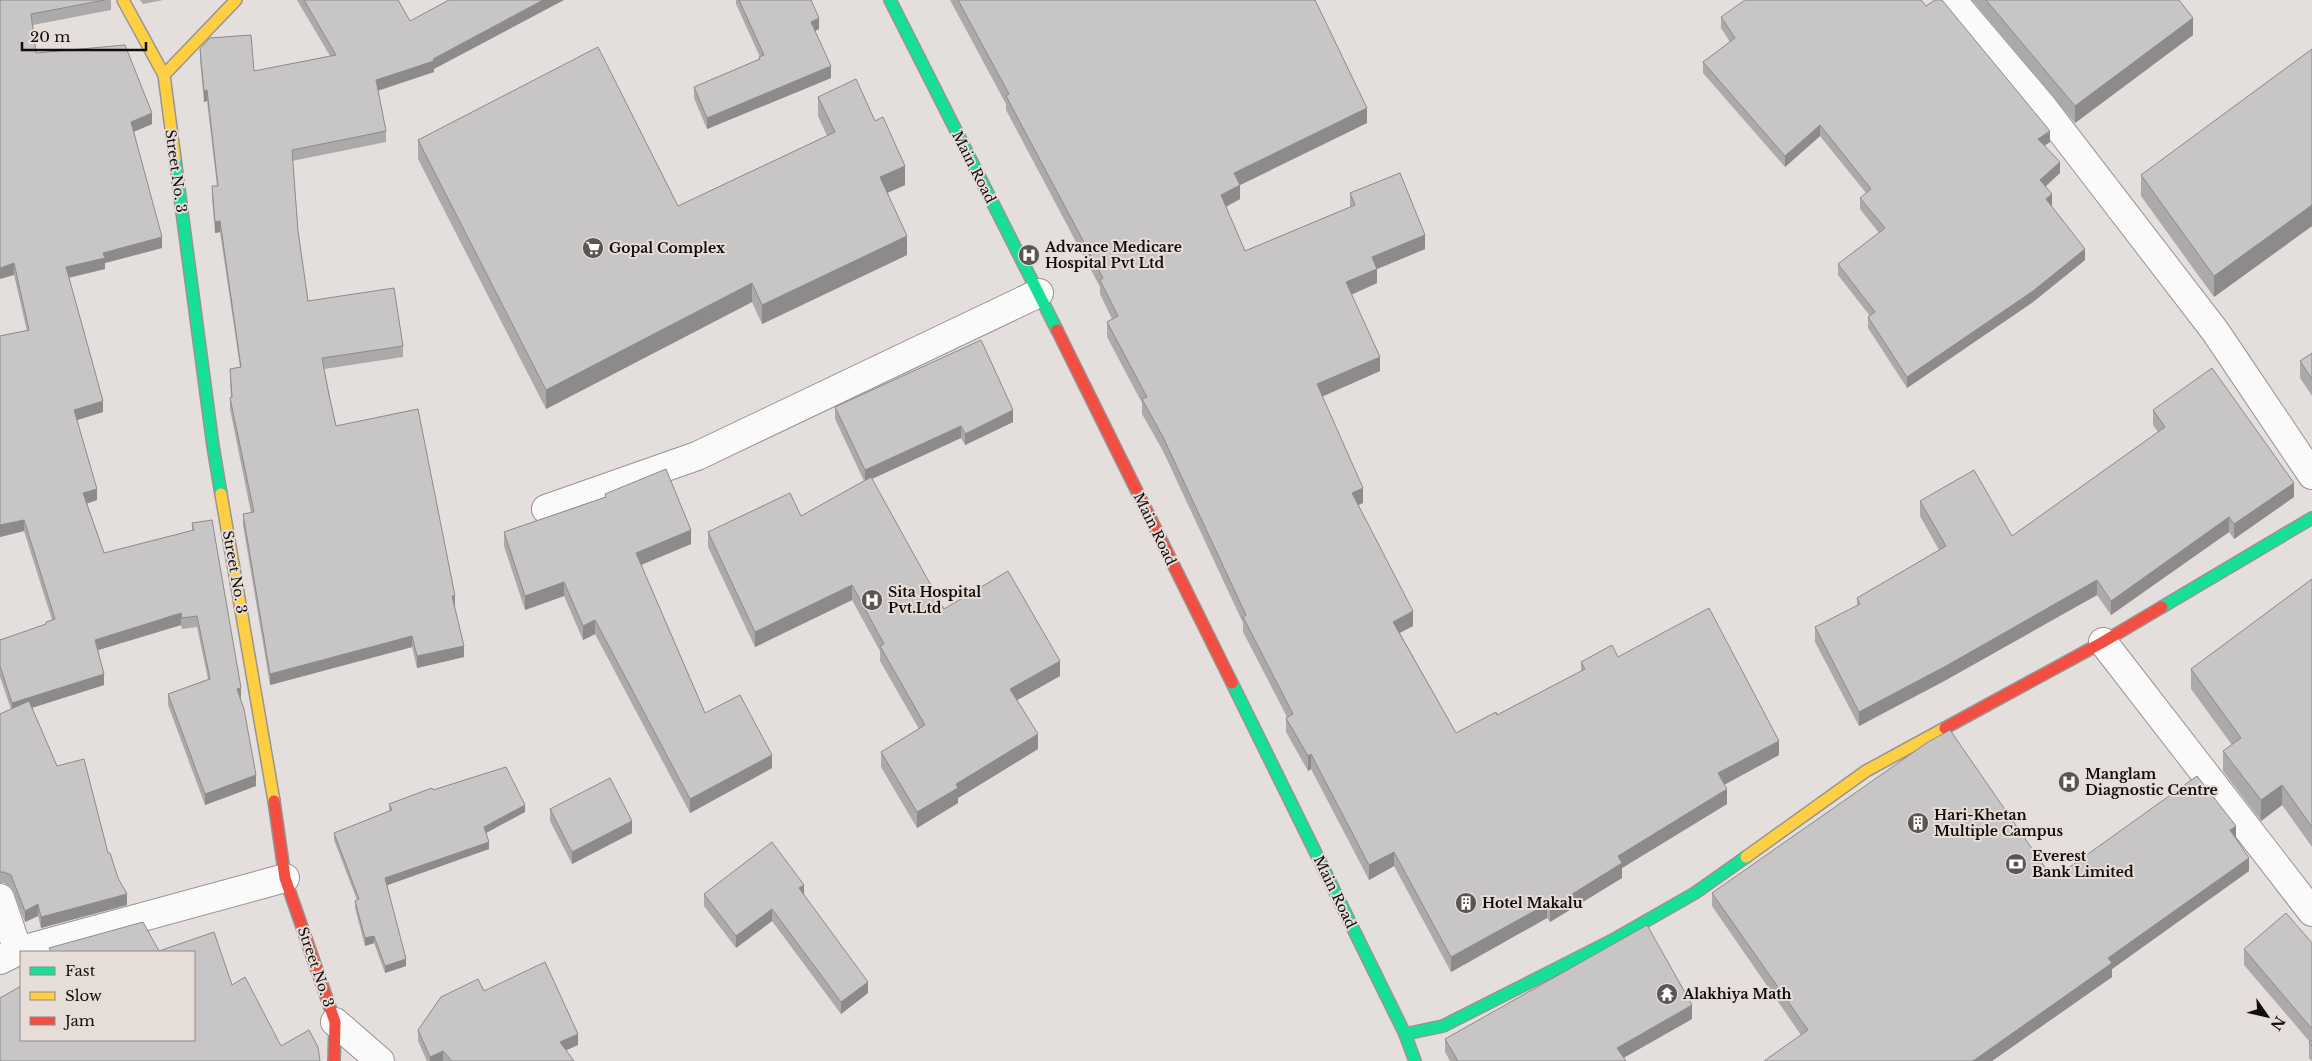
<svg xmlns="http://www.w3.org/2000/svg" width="2312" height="1061" viewBox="0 0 2312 1061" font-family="'Libre Baskerville',serif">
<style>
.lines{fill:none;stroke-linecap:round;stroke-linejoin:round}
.street-casing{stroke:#989492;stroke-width:30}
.fast-casing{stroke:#989492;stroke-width:14}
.slow-casing{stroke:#989492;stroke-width:14}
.jam-casing{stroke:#989492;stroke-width:14}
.street{stroke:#fbfafa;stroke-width:28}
.fast{stroke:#16e098;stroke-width:11}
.slow{stroke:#ffcf43;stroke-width:11}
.jam{stroke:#f24e42;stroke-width:11}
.wall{fill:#aca9aa}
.shaded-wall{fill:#8c8a8b}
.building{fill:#c8c5c6;stroke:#8c8a8b}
.labels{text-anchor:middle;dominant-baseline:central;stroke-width:4;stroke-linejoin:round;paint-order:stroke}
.street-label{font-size:14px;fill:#100d0b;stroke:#e7ddd8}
.poi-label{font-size:14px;font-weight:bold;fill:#100d0b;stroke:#e7ddd8;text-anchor:start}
</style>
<rect width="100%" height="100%" fill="#e4dedc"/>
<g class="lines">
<g class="street-casing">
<g id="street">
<path d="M1952,0L2042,106L2215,331L2312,475"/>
<path d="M546,509L697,456L1039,293"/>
<path d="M2103,642L2312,912"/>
<path d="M0,898L18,951"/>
<path d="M0,960L18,951L285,878"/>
<path d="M335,1022L380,1061"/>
</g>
</g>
<g class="fast-casing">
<g id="fast">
<path d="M890,0L1057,330"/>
<path d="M175,159L213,446L221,494"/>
<path d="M2162,607L2312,518"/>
<path d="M1232,683L1405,1034L1415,1061"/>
<path d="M1405,1034L1443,1026L1611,941L1695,893L1746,857"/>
</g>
</g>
<g class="slow-casing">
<g id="slow">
<path d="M123,0L164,75"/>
<path d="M175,159L164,75L236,0"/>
<path d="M221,494L274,801"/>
<path d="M1746,857L1866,771L1945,728"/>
</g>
</g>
<g class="jam-casing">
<g id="jam">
<path d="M1057,330L1232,683"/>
<path d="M1945,728L2103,642L2162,607"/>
<path d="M274,801L285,878L335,1022L334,1061"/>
</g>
</g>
<use href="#street" class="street"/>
<use href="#fast" class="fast"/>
<use href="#slow" class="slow"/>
<use href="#jam" class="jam"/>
</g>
<g class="wall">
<path d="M0,0H111V10L33,25L36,53L152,124L133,132L162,248L105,263V269L69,278L103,412L77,420L97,500L87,503L104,553L192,531V523L241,699L256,786L205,805L168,705V694L208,679L197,627L182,629L181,625L98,650L104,685L32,708L57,766L108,853L127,905L41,928L38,916L25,922L11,887L4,883H0V714L11,709L0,677V640L46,625V622L52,620L24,531L0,537V336L27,331L14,275Z"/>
<path d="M140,0H163L143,4Z"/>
<path d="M297,0H398L434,69V72L378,91L386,131V142L292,161L298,231L308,301L403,346V357L324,369L336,426L455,607H454L464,657L417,668L412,647L270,685L243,525V514L251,513L230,409V398H231L230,380V369L240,367L220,232L215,233L212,197V186H217L207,101L204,102L200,60V49L254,71L330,56Z"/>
<path d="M736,0H811L819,29L815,31L831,78L707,129L694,98V87L759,59V57H760L736,4Z"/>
<path d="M950,0H1315L1367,123L1240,185V199L1226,207L1245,251L1350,207V193L1425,249L1377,269V283L1351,295L1380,371L1322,396L1363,503L1358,505L1413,626L1400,633L1456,733L1497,715L1581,671V662L1618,657L1779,755L1724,785L1727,804L1622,868V878L1550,922L1547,918L1451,972L1394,866L1369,880L1311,769L1308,771L1286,732V718L1287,717L1243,632V623L1163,451L1142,414V403L1107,337V322L1112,319L1100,294V287L1006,110V104Z"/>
<path d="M1972,0H2179L2193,35L2075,123Z"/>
<path d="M1926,6L2050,142L2045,145L2060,173L2046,186L2052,205H2051L2085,260L2033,302L1907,388L1868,328V317L1870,316L1838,275V264L1879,233L1860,209V198L1866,193L1820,136L1785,167L1703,73V62L1730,42L1721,28V17Z"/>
<path d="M2312,49V226L2214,297L2141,196V175Z"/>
<path d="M818,97L905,185L887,193L907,255L762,324L752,302L546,409L418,159V140L678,206L827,136L818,116Z"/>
<path d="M2312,353V396L2300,378V361Z"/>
<path d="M835,407L1013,422L965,445L961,438L872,479L944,609L1060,676L1017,700L1038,749L958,798V803L917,828L881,767V752L919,729L880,661V651L852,600L755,647L708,547V532L801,516L864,481L835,419Z"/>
<path d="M2153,410L2294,497L2234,539L2229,532L2111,615L2097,595L1946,680L1859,726L1815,642V627L1857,606V598L1939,550L1920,516V501L2012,536L2158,432L2153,425Z"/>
<path d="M605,494L691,544L641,565L705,713L772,768L690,813L595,634L583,640L564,596L525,610L504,546V532L605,497Z"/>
<path d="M2312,579V847L2282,805L2261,821L2223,771V751L2232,745L2191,689V669Z"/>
<path d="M433,790L525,812L486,833L489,849L387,885L406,966L385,973L374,943L365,946L355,908V901L357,900L334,840V833L389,811V804Z"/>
<path d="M550,809L632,833L572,864L550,821Z"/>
<path d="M2236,839L2249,871L2112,969V977L1992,1061H1764L1801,1035L1712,906V893L2053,879Z"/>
<path d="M704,894H804L868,993L841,1014L772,921L736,948L704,906Z"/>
<path d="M2312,943V1061L2309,1058V1042H2310L2244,965V949Z"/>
<path d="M484,991L578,1045L566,1050L574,1061H427L418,1041V1030Z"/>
<path d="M1692,1019L1623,1058L1626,1061H1450L1445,1052V1039Z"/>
</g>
<g class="shaded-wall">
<path d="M543,0H564L434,69V72L376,91V80L433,59Z"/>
<path d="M819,18V29L811,33V22Z"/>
<path d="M2193,18V35L2075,123V106Z"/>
<path d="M831,66V78L707,129V118Z"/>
<path d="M207,90V101L204,102V91Z"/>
<path d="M1367,108V123L1240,185V199L1221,209V195L1234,173Z"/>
<path d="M152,113V124L131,133V122Z"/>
<path d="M1820,125V136L1785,167V156Z"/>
<path d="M2050,131V142L2038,150V139Z"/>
<path d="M2060,162V173L2040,191V180Z"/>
<path d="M905,166V185L880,196V177Z"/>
<path d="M2052,194V205L2046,210V199Z"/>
<path d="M2312,205V226L2214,297V276Z"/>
<path d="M220,221V232L215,233V222Z"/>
<path d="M1425,235V249L1377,269V283L1346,297V282L1372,257Z"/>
<path d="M907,236V255L762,324V305Z"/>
<path d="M162,237V248L105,263V269L66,278V267L103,253Z"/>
<path d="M2085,249V260L2033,302L1907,388V377Z"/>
<path d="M14,263V275L0,279V268Z"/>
<path d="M752,283V302L546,409V390Z"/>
<path d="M1380,357V371L1317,399V384Z"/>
<path d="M103,401V412L74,421V410Z"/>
<path d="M1013,410V422L965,445V434Z"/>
<path d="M961,426V438L865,482V470Z"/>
<path d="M2294,483V497L2234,539V524Z"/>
<path d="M1363,488V503L1352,508V493Z"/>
<path d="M97,489V500L83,505V493Z"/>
<path d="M2229,517V532L2111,615V601Z"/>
<path d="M24,520V531L0,537V525Z"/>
<path d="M691,530V544L636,567V553Z"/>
<path d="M2097,580V595L1946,680L1859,726V712Z"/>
<path d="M564,582V596L525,610V596Z"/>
<path d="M852,585V600L755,647V632Z"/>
<path d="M452,596H455V607L452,608Z"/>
<path d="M1413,611V626L1393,636V622Z"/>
<path d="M181,613V625L95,651V640Z"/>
<path d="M595,620V634L583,640V626Z"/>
<path d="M412,636V647L270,685V674Z"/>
<path d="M464,646V657L417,668V656Z"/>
<path d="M1060,661V676L1010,704V689Z"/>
<path d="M104,674V685L12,714V703Z"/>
<path d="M241,688V699L237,689Z"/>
<path d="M1038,734V749L958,798V803L917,828V812L956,784Z"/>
<path d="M1779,741V755L1718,788V773Z"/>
<path d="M1311,754V769L1308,771V756Z"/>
<path d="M772,755V768L690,813V799Z"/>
<path d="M256,775V786L205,805V794Z"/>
<path d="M2282,785V805L2261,821V800Z"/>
<path d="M1727,789V804L1622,868V878L1550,922V908L1618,856Z"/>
<path d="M525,805V812L484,834V827Z"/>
<path d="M632,821V833L572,864V852Z"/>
<path d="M2236,826V839L2230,830Z"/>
<path d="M489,842V849L385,886V878Z"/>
<path d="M1394,852V866L1369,880V865Z"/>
<path d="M2249,858V871L2112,969V977L1992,1061H1973L2108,958Z"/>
<path d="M804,885V897L799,888Z"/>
<path d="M127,894V905L41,928V917Z"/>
<path d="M38,904V916L25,922V911Z"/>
<path d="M1547,904V918L1451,972V957Z"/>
<path d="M772,909V921L736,948V936Z"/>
<path d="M374,936V943L365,946V938Z"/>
<path d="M406,959V966L385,973V966Z"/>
<path d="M868,982V993L841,1014V1002Z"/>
<path d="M1692,1005V1019L1618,1061L1617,1048Z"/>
<path d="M578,1034V1045L560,1053V1042Z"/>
<path d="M443,1051V1061H430V1057Z"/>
</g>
<g class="building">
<path d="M0,0H105L31,14L36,53L125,45L152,113L131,122L162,237L103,253L105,258L66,267L103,401L74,410L97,489L83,493L104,553L194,530L192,523L212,520L241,688L237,689L244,709L256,775L205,794L168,694L210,679L197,616L182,618L181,613L95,640L104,674L12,703L0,666V640L46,624V622L55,619L24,520L0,525V336L29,330L14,263L0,268Z"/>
<path d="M304,0H398L410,21L449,0H543L433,59L434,61L376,80L386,131L292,150L298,231L308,301L394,288L403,346L322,358L329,395L336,426L418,409L455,596H452L464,646L417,656L412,636L270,674L243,514L254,512L230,398L232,397L230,369L241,367L220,221L215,222L212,186H218L207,90L204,91L200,49L210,38L251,35L254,71L336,55Z"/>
<path d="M739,0H811L819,18L811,22L831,66L707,118L694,87L760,59L759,57L764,55Z"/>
<path d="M958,0H1315L1367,108L1234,173L1240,185L1221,195L1245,251L1355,205L1350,193L1400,173L1425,235L1372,257L1377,269L1346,282L1380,357L1317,384L1363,488L1352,493L1413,611L1393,622L1456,733L1496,712L1497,715L1585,669L1581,662L1612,645L1618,657L1709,608L1779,741L1718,773L1727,789L1618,856L1622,863L1550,908L1547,904L1451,957L1394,852L1369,865L1311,754L1308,756L1286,718L1293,714L1243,617L1246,615L1163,437L1142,399L1147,397L1107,322L1118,316L1100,280L1103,278L1006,96L1009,94Z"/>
<path d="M1745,0H1921L1926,6L1935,0H1942L2050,131L2038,139L2060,162L2040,180L2052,194L2046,199L2085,249L2033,291L1907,377L1868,317L1875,312L1838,264L1885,228L1860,198L1871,189L1820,125L1785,156L1703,62L1735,38L1721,17Z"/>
<path d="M1986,0H2179L2193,18L2075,106Z"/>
<path d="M598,47L678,206L835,132L818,97L856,79L875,121L883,117L905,166L880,177L907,236L762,305L752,283L546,390L418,140Z"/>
<path d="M2312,49V205L2214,276L2141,175Z"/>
<path d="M981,340L1013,410L965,434L961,426L865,470L835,407Z"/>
<path d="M2312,353V379L2300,361Z"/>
<path d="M2212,368L2294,483L2234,524L2229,517L2111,601L2097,580L1946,666L1859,712L1815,627L1860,604L1857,598L1946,546L1920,501L1974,470L2012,536L2165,427L2153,410Z"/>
<path d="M666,469L691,530L636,553L705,713L740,695L772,755L690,799L595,620L583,626L564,582L525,596L504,532L606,497L605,494Z"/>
<path d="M871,477L944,609L1008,571L1060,661L1010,689L1038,734L956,784L958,788L917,812L881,752L925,725L880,646L884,644L852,585L755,632L708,532L790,493L801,516Z"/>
<path d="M2312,579V827L2282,785L2261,800L2223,751L2241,738L2191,669Z"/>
<path d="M29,701L57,766L84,759L108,853H110L118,878L127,894L41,917L38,904L25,911L11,875L4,872H0V714Z"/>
<path d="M1950,730L2053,879L2197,776L2236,826L2230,830L2249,858L2108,958L2112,963L1973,1061H1764L1808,1030L1712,893L1928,742Z"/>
<path d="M506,767L525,805L484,827L489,842L385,878L406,959L385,966L374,936L365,938L355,901L359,899L334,833L392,810L389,804L432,788L433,790Z"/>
<path d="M610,778L632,821L572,852L550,809Z"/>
<path d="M772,842L804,885L799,888L868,982L841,1002L772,909L736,936L704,894Z"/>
<path d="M2286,913L2312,943V1029L2244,949Z"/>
<path d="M143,922L159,951L214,932L232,985L245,977L281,1046L309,1030L318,1047L320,1061H0V998L21,986V1040H194V952H51L49,948Z"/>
<path d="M1647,925L1692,1005L1617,1048L1626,1061H1458L1445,1039Z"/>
<path d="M545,962L578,1034L560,1042L574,1061H452L443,1051L430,1057L418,1030L441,997L478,979L484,991Z"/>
<path d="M2312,1040V1046L2309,1042Z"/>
</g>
<defs>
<g id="supermarket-disc" transform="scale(1.125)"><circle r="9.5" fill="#5a5654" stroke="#e7ddd8"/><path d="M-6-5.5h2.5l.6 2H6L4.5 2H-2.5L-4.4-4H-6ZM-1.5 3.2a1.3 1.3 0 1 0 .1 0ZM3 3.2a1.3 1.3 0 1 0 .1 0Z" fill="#fff"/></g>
<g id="hospital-disc" transform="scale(1.125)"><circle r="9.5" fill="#5a5654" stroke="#e7ddd8"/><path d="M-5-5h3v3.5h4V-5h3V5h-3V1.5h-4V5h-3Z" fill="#fff"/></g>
<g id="building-disc" transform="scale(1.125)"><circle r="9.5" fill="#5a5654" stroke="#e7ddd8"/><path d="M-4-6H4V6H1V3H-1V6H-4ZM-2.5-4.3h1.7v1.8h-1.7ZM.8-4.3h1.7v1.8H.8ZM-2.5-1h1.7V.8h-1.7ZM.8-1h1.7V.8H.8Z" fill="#fff"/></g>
<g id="bank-disc" transform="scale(1.125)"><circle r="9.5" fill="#5a5654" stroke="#e7ddd8"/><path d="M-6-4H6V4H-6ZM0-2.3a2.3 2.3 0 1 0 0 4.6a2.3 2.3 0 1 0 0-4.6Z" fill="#fff"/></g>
<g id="temple-disc" transform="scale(1.125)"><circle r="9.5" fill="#5a5654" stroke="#e7ddd8"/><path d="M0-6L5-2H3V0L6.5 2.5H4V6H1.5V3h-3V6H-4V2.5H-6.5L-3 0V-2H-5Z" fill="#fff"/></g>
</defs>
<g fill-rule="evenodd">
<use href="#supermarket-disc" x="593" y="248"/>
<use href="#hospital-disc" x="1029" y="255"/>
<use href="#hospital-disc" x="872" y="600"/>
<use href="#hospital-disc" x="2069" y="782"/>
<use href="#building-disc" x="1918" y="823"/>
<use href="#bank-disc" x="2016" y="864"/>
<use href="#building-disc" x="1466" y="903"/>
<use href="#temple-disc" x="1667" y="994"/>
</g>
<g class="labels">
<g class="street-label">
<text transform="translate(974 167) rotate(63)">Main Road</text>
<text transform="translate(176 171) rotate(82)">Street No. 3</text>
<text transform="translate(1155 529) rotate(64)">Main Road</text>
<text transform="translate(235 572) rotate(80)">Street No. 3</text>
<text transform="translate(1335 892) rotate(64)">Main Road</text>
<text transform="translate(316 967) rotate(71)">Street No. 3</text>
</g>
<g class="poi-label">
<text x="1045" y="247">Advance Medicare<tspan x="1045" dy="16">Hospital Pvt Ltd</tspan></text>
<text x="609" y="248">Gopal Complex</text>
<text x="888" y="592">Sita Hospital<tspan x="888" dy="16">Pvt.Ltd</tspan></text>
<text x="2085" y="774">Manglam<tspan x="2085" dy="16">Diagnostic Centre</tspan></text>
<text x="1934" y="815">Hari-Khetan<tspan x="1934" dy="16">Multiple Campus</tspan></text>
<text x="2032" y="856">Everest<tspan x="2032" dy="16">Bank Limited</tspan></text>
<text x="1482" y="903">Hotel Makalu</text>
<text x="1683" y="994">Alakhiya Math</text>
</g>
</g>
<rect x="20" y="951" width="175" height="90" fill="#e7ddd8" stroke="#918a86"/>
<rect x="30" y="967" width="25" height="8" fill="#16e098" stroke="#918a86"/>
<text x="65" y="976" font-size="15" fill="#100d0b">Fast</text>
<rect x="30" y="992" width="25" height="8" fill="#ffcf43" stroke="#918a86"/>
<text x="65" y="1001" font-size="15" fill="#100d0b">Slow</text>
<rect x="30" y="1017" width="25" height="8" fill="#f24e42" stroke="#918a86"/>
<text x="65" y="1026" font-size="15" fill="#100d0b">Jam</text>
<g transform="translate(2267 1016) rotate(124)" stroke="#e7ddd8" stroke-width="4" paint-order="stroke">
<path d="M0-4L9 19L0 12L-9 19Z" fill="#100d0b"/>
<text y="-8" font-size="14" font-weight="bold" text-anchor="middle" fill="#100d0b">N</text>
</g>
<path d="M22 42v8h124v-8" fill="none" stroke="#100d0b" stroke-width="2.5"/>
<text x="30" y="42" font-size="15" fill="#100d0b" stroke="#e7ddd8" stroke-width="4" paint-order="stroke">20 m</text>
</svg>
